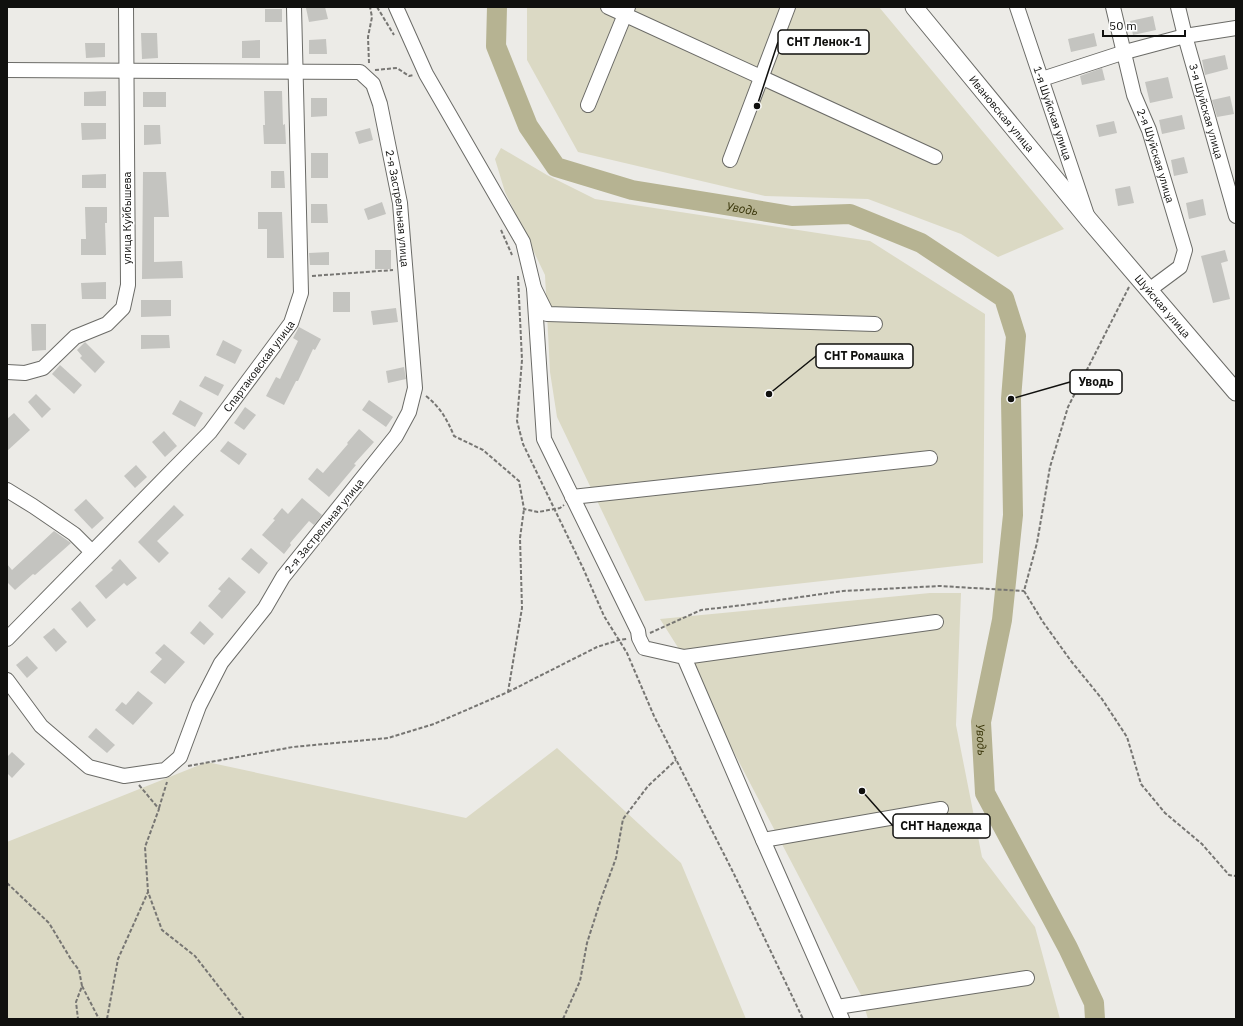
<svg xmlns="http://www.w3.org/2000/svg" width="1243" height="1026" viewBox="0 0 1243 1026" font-family="'IBM Plex Sans',sans-serif">
<style>
.green{fill:#dbd9c4}
.lines{fill:none;stroke-linecap:round;stroke-linejoin:round}
.river{stroke:#b6b392;stroke-width:20}
.building{fill:#c4c4c0}
.minor-casing{stroke:#6b6b67;stroke-width:16}
.major-casing{stroke:#6b6b67;stroke-width:19}
.path{stroke:#777673;stroke-width:2;stroke-dasharray:4 2;stroke-linecap:butt}
.minor{stroke:#fff;stroke-width:14}
.major{stroke:#fff;stroke-width:17}
.labels{text-anchor:middle;dominant-baseline:central;stroke-width:3;stroke-linejoin:round;paint-order:stroke}
.street-label{font-size:11px;fill:#10100e;stroke:#fff}
.water-label{font-size:12px;font-style:italic;fill:#363206;stroke:#fff}
.leader{fill:none;stroke:#10100e;stroke-width:1.5}
.callout-dot{fill:#10100e;stroke:#fff;stroke-width:1.5}
.callout{fill:#fff;stroke:#10100e;stroke-width:1.5}
.callout-label{font-size:12px;text-anchor:middle;font-weight:bold;fill:#10100e}
</style>
<rect width="100%" height="100%" fill="#ecebe7"/>
<g class="green">
<path d="M527,7H879L1064,229L998,257L961,234L868,199L765,196L578,152L527,60Z"/>
<path d="M501,148L547,175L595,199L870,241L985,314L983,563L645,601L557,417L550,372L545,275L505,192L495,159Z"/>
<path d="M930,593H961L956,725L982,857L1035,927L1060,1019H868L861,995L684,657L660,619Z"/>
<path d="M557,748L681,863L746,1019H7V842L207,762L466,818Z"/>
</g>
<g class="lines">
<path class="river" id="s1" d="M497,7L496,46L528,126L556,167L632,190L792,216L850,214L921,243L1004,298L1016,336L1011,399L1013,515L1002,620L981,722L985,793L1068,948L1094,1003L1095,1019"/>
</g>
<g class="building">
<path d="M311,7H325L328,19L309,22L306,8Z"/>
<rect x="265" y="9" width="17" height="13"/>
<path d="M1153,16L1156,30L1133,35L1130,21Z"/>
<path d="M141,33H157L158,58L142,59Z"/>
<path d="M1094,33L1097,46L1071,52L1068,39Z"/>
<path d="M326,39L327,54H309V40Z"/>
<path d="M260,40V58H242V41Z"/>
<path d="M85,43H105V57L86,58Z"/>
<path d="M1225,55L1228,69L1205,75L1202,60Z"/>
<path d="M1102,68L1105,80L1082,85L1080,76Z"/>
<path d="M1168,77L1173,98L1150,103L1145,82Z"/>
<path d="M106,91V106H84V92Z"/>
<path d="M264,91H282L283,125L285,124L286,144H264L263,125H265Z"/>
<rect x="143" y="92" width="23" height="15"/>
<path d="M1230,96L1234,114L1217,117L1212,100Z"/>
<path d="M311,98H327V116L311,117Z"/>
<path d="M1182,115L1185,129L1162,134L1159,120Z"/>
<path d="M1114,121L1117,133L1099,137L1096,125Z"/>
<path d="M81,123H106V139L82,140Z"/>
<path d="M144,125H160L161,144L144,145Z"/>
<path d="M370,128L373,140L359,144L355,132Z"/>
<rect x="311" y="153" width="17" height="25"/>
<path d="M1184,157L1188,173L1174,176L1171,160Z"/>
<path d="M271,171H284L285,188H271Z"/>
<path d="M143,172H166L169,217H154V262L182,261L183,278L142,279Z"/>
<path d="M106,174V188H82V175Z"/>
<path d="M1130,186L1134,203L1118,206L1115,189Z"/>
<path d="M1203,199L1206,215L1189,219L1186,203Z"/>
<path d="M382,202L386,214L368,220L364,209Z"/>
<path d="M311,204H327L328,223H311Z"/>
<path d="M85,207H107V223H105L106,255H81V239H86Z"/>
<path d="M258,212H282L284,258H267V229H258Z"/>
<rect x="375" y="250" width="16" height="19"/>
<path d="M1225,250L1228,261L1221,263L1230,299L1213,303L1201,256Z"/>
<path d="M329,252V265H310L309,253Z"/>
<path d="M106,282V299H82L81,283Z"/>
<rect x="333" y="292" width="17" height="20"/>
<path d="M141,300H171V316L141,317Z"/>
<path d="M396,308L398,322L373,325L371,311Z"/>
<path d="M31,324H46V350L32,351Z"/>
<path d="M299,327L321,339L315,350L313,349L298,381H296L284,405L266,396L276,377L280,379L298,341L293,338Z"/>
<path d="M141,335H169L170,348L141,349Z"/>
<path d="M223,340L242,350L235,364L216,355Z"/>
<path d="M85,342L105,362L95,373L80,358L82,356L77,350Z"/>
<path d="M60,365L82,385L74,394L52,374Z"/>
<path d="M404,367L406,379L388,383L386,371Z"/>
<path d="M205,376L224,385L218,396L199,386Z"/>
<path d="M36,394L51,409L42,418L28,402Z"/>
<path d="M180,400L203,413L195,427L172,414Z"/>
<path d="M369,400L393,417L386,427L362,410Z"/>
<path d="M245,407L256,415L244,430L234,423Z"/>
<path d="M14,413L30,430L7,451V419Z"/>
<path d="M359,429L374,442L354,464L356,465L329,497L308,479L317,468L323,473L348,444L347,443Z"/>
<path d="M164,431L177,446L165,457L152,442Z"/>
<path d="M228,441L247,454L239,465L220,451Z"/>
<path d="M136,465L147,477L135,488L124,476Z"/>
<path d="M302,498L322,515L314,525L309,521L290,543L291,545L284,554L262,535L275,520L273,519L282,508L288,514Z"/>
<path d="M86,499L104,518L92,529L74,510Z"/>
<path d="M174,505L184,515L157,541L169,553L159,563L138,542Z"/>
<path d="M54,531L71,543L35,575L33,574L15,590L7,582V564L12,570Z"/>
<path d="M251,548L268,563L259,574L241,559Z"/>
<path d="M120,559L137,578L127,586L124,583L106,599L95,586L113,570L111,568Z"/>
<path d="M229,577L246,592L222,619L208,606L221,591L218,589Z"/>
<path d="M80,601L96,620L87,628L71,609Z"/>
<path d="M200,621L214,634L204,645L190,633Z"/>
<path d="M54,628L67,642L56,652L43,637Z"/>
<path d="M164,644L185,662L165,684L150,672L162,659L155,653Z"/>
<path d="M27,656L38,668L27,678L16,665Z"/>
<path d="M138,691L153,703L133,725L115,710L122,702L126,705Z"/>
<path d="M96,728L115,745L107,753L88,737Z"/>
<path d="M12,752L25,764L12,778L7,773V757Z"/>
</g>
<g class="lines">
<g class="minor-casing">
<g id="minor">
<path d="M396,7L426,74L523,242L534,288L547,314L875,324"/>
<path d="M608,7L935,157"/>
<path id="s2" d="M1017,7L1087,215"/>
<path id="s3" d="M1113,7L1134,95L1149,130L1185,250L1180,267L1149,290"/>
<path id="s4" d="M1178,7L1185,36L1236,216"/>
<path id="s5" d="M7,70L360,72L373,84L380,104L400,203L415,388L409,412L396,436L283,577L265,608L221,663L199,706L180,757L165,770L124,776L89,767L41,726L7,680"/>
<path d="M1042,79L1125,52L1185,36L1236,28"/>
<path d="M588,105L628,7"/>
<path d="M730,160L788,7"/>
<path d="M534,288L544,439L638,631L639,638L644,648L684,657L763,840L842,1019"/>
<path d="M7,372L25,373L43,368L75,337L107,324L123,308L128,285L126,7"/>
<path d="M7,490L33,506L74,534L92,552"/>
<path d="M572,497L930,458"/>
<path id="s6" d="M7,639L210,432L291,323L301,293L294,7"/>
<path d="M684,657L936,622"/>
<path d="M763,840L941,809"/>
<path d="M837,1007L1027,978"/>
</g>
</g>
<g class="major-casing">
<g id="major">
<path id="s7" d="M914,7L1089,220L1236,392"/>
</g>
</g>
<g class="path">
<path d="M377,7L394,35"/>
<path d="M369,63L368,37L372,17L370,7"/>
<path d="M375,70L397,68L409,76L414,75"/>
<path d="M501,230L512,255"/>
<path d="M312,276L393,270"/>
<path d="M518,276L522,360L517,421L523,444L583,568L604,616L627,653L654,716L733,872L803,1019"/>
<path d="M1129,287L1068,407L1050,467L1037,543L1024,591L1043,622L1071,661L1102,699L1127,737L1141,784L1165,813L1202,844L1229,875L1236,876"/>
<path d="M426,396C440,407 447,419 454,436L483,450L519,481L524,509L538,512L560,508L564,505"/>
<path d="M650,633L701,610L744,605L843,591L940,586L1024,591"/>
<path d="M508,692L597,647L619,640L627,639"/>
<path d="M188,766L293,747L388,738L434,724L508,692L522,608L520,538L524,509"/>
<path d="M139,785L159,809L145,847L148,892L162,930L195,956L244,1019"/>
<path d="M159,808L167,782"/>
<path d="M7,883L49,923L72,961L79,970L82,986L76,1002L78,1019"/>
<path d="M82,986L99,1019"/>
<path d="M107,1019L118,959L148,892"/>
<path d="M563,1019L580,981L587,943L601,899L616,858L623,819L648,786L676,760"/>
</g>
<use href="#minor" class="minor"/>
<use href="#major" class="major"/>
</g>
<g class="labels">
<g class="street-label">
<text stroke="none"><textPath href="#s4" startOffset="108">3-я Шуйская улица</textPath></text>
<text stroke="none"><textPath href="#s7" startOffset="138">Ивановская улица</textPath></text>
<text stroke="none"><textPath href="#s2" startOffset="112">1-я Шуйская улица</textPath></text>
<text stroke="none"><textPath href="#s3" startOffset="155">2-я Шуйская улица</textPath></text>
<text stroke="none"><textPath href="#s5" startOffset="498">2-я Застрельная улица</textPath></text>
<text transform="translate(127 218) rotate(-90)">улица Куйбышева</text>
<text stroke="none"><textPath href="#s7" startOffset="389">Шуйская улица</textPath></text>
<text stroke="none"><textPath href="#s6" startOffset="372">Спартаковская улица</textPath></text>
<text transform="translate(324 526) rotate(-51)">2-я Застрельная улица</text>
</g>
<g class="water-label">
<text stroke="none"><textPath href="#s1" startOffset="366">Уводь</textPath></text>
<text stroke="none"><textPath href="#s1" startOffset="1097">Уводь</textPath></text>
</g>
</g>
<path class="leader" d="M757 106L778 42M769 394L816 356M1011 399L1070 382M862 791L893 826"/>
<g class="callout-dot">
<circle cx="757" cy="106" r="4"/>
<circle cx="769" cy="394" r="4"/>
<circle cx="1011" cy="399" r="4"/>
<circle cx="862" cy="791" r="4"/>
</g>
<g class="callout">
<rect x="778" y="30" width="91" height="24" rx="4"/>
<rect x="816" y="344" width="97" height="24" rx="4"/>
<rect x="1070" y="370" width="52" height="24" rx="4"/>
<rect x="893" y="814" width="97" height="24" rx="4"/>
</g>
<g class="callout-label">
<text x="824" y="46">СНТ Ленок-1</text>
<text x="864" y="360">СНТ Ромашка</text>
<text x="1096" y="386">Уводь</text>
<text x="941" y="830">СНТ Надежда</text>
</g>
<rect width="1243" height="1026" fill="none" stroke="#10100e" stroke-width="16"/>
<path d="M1103 30v6h82v-6" fill="none" stroke="#10100e" stroke-width="2"/>
<text x="1109" y="30" font-size="12" fill="#10100e" stroke="#ffffff" stroke-width="3" paint-order="stroke">50 m</text>
</svg>
